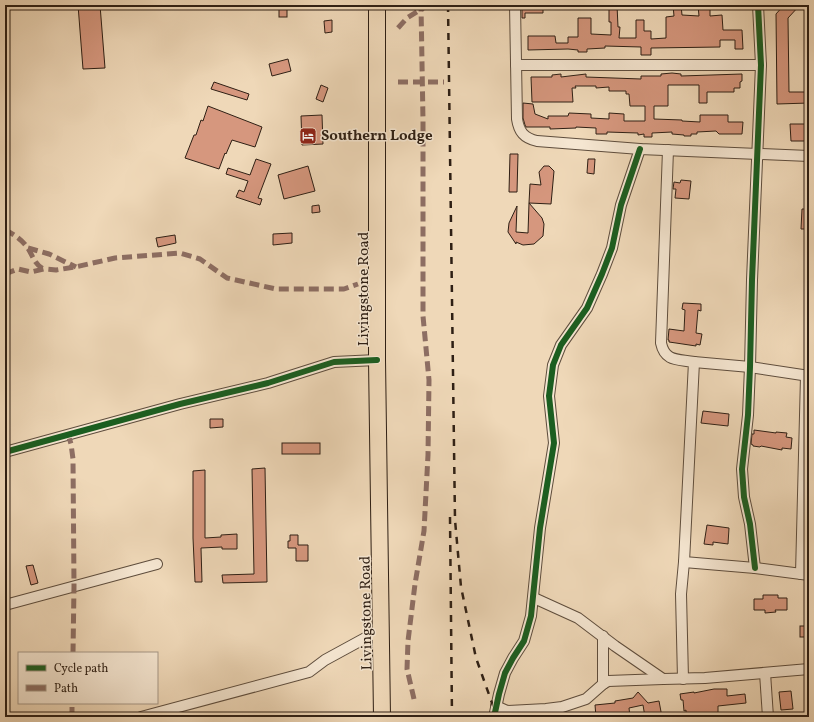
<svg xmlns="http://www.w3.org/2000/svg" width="814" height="722" viewBox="0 0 814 722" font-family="Vollkorn,serif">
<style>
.building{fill:#d6977e;stroke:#2e1f14}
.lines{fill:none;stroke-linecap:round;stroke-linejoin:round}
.minor-casing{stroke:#5e4d3d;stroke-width:12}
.trunk-casing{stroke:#2e1f14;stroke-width:18}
.minor{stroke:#f5e6d1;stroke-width:10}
.trunk{stroke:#efd8b8;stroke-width:16}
.rail{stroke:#2e1f14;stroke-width:2.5;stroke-dasharray:7 7;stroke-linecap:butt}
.quiet{stroke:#8d6e63;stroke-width:5;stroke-dasharray:10 5;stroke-linecap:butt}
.cycleway-casing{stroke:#f5e6d1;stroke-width:8}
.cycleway{stroke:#1b5e20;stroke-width:6}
.labels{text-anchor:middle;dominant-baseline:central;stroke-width:3;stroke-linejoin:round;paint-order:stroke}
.poi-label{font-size:15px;font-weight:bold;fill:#2e1f14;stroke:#f5e6d1;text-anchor:start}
.street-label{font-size:15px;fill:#2e1f14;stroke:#f5e6d1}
</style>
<rect width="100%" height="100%" fill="#efd8b8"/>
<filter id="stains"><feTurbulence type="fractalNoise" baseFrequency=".005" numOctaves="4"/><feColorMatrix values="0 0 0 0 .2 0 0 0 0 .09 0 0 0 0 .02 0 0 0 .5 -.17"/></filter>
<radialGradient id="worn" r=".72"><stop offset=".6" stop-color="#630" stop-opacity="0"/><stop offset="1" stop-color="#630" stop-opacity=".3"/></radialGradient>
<g class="building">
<path d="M78,5H100L105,68L83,69Z"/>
<path d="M522,5H543V13H525V18H522Z"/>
<path d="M609,5H617L618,27H620L619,38H636V20H644V31H651V39L666,38V17L674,16L673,5H681L682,15L699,16L698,5H710V16L722,15L723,30H742L743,49H735V40H720V47L651,48V55H641V47L605,46V48L587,49V52H578V50L568,49L528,50V36H555L556,43H568V37H578V18H591V34L611,35V22H609Z"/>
<path d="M784,5H800L788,18L789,92H809V103L777,104L776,14Z"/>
<rect x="279" y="8" width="8" height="9"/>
<path d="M332,20V32L325,33L324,21Z"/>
<path d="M288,59L291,71L272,76L269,64Z"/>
<path d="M672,73L681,74V76L742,74V81L740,82V88H734V92H707V103H699V85H668V106H654V119L682,120V121L700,122V115H728V122H743L742,134H719L716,131L697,132V134H691V136H684V135L672,134V132L652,133V137H644V134L638,135V133L607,132V134H596V128L576,127V128L550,129V127H526L525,125L523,118V103L533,104L535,114L548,119V116H568L569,113L591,114V118L609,119V113L624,114V121H645V106H630L629,94H626V91H609V87L596,88V86H575L576,88H572L573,102H532L531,77H552V75L561,74V77L586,74V77L641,79V76H661V74Z"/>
<path d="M214,82L249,94L247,100L211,89Z"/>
<path d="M321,85L328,88L323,102L316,99Z"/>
<path d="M208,106L262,127L255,147L232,140L226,154L225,153L219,169L185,158L194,135H196L201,120L203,121Z"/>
<path d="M322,115L323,144L302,145L301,116Z"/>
<path d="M790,124H809V141H791Z"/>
<path d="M510,154H518L517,192H509Z"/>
<path d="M256,159L271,164L258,198L262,199L260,205L236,197L239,190L244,192L248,181L226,174L228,168L250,175Z"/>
<path d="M588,159H595L594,174L587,173Z"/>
<path d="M308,166L315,191L284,199L278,175Z"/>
<path d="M544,166H549L554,171L551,204L529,203L530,184L541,185L539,172Z"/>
<path d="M681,180L691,181L689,199L675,198L676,189H673L674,182L680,183Z"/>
<path d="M529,203L542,218L544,224L543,236L534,244L523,245L516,242V244L508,232L509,223L517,206L516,232L528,233Z"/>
<path d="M319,205L320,212L312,213V206Z"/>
<path d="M802,209H809V229H801Z"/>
<path d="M292,233V243L273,245V234Z"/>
<path d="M175,235L176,243L158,247L156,238Z"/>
<path d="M683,303L701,304V311L698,310L696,333L702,334L700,345L696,344V346L676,343L669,342V340H668L669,329L684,331L685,310L682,309Z"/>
<path d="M703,411L729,414L728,426L701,423Z"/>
<path d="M210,419H223V427L210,428Z"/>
<path d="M754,430L776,433V432L787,433L786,437L792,438L791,449L782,448V450L761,446L760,447L753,446V445L751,444L752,434H754Z"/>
<rect x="282" y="443" width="38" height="11"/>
<path d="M265,468L267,582L223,583L222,575L254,574L252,469Z"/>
<path d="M205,470V538L221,537V535L237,534V549H222V547L201,548L202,582H195L193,538V471Z"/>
<path d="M707,525L729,528L728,544L713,542V545L704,544Z"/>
<path d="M290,535H298V545H308V561H296V548H288V541H290Z"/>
<path d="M33,565L38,583L31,585L26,566Z"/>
<path d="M763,595H778V598H787V610H775L776,612L765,613V610H754V599H763Z"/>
<rect x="800" y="626" width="9" height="11"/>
<path d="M714,689H727V696L745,694L746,703L718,706V717H686V710L684,711L683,700H681L680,694L694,692V693Z"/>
<path d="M791,691L793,709L781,710L779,692Z"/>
<path d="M638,692L648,703L659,701L662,717H645L643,705L629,708L630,717H596L595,705L615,703V701L633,698Z"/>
</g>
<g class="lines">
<g class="minor-casing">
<g id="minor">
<path d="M515,5L517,119C519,132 524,138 537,141L640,149L809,156"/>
<path d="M516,65H761"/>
<path d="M668,150L661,343C665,362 678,359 694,362L684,562L755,568L809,575"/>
<path d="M694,362L750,367L809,376"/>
<path d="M5,452L180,404L268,383L334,362L377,360"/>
<path d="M755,568L750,524L744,497L742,469L748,415L750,367L752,280L761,65L758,5"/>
<path d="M801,574L806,376"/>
<path d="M534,598L578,618L615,646L663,679L705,678L809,669"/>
<path d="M5,605L157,564"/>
<path d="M765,673L768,717"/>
<path d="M683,679L681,594L684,562"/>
<path d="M603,684V636"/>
<path d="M496,706L507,711L546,709L562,707L586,699L603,684L608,681L663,679"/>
<path d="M141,717L309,672L325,660L380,630"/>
<path d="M494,717L499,694L505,673L513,658L524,641L531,616L540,528L554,443L549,396L553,365L561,345L587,308L602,274L612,248L621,205L640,149"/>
</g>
</g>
<g class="trunk-casing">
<path id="trunk" d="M377,5V360L382,717"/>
</g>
<use href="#minor" class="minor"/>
<use href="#trunk" class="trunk"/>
<g class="rail">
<path d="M448,5L455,520L461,587L476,658L497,717"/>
<path d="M450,517L452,717"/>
</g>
<g class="quiet">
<path d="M398,28L407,18L428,5"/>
<path d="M398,82H444"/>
<path d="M5,230C14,234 22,240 27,247C33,255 34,265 44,269"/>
<path d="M28,248L49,254L76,267"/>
<path d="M5,274L18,269L31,272L44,269L56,270L75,267L115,258L180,253L200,259L227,278L276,289H344L358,284"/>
<path d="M68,434L71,444L73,459L74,586L73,653"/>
<path d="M414,699L407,669L408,641L415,584L424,531L428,455L429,380L423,316V121L421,5"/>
<path d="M72,717V703"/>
</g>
<g class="cycleway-casing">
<g id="cycleway">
<path d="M5,452L180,404L268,383L334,362L377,360"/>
<path d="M755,568L750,524L744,497L742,469L748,415L750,367L752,280L761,65L758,5"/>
<path d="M494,717L499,694L505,673L513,658L524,641L531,616L540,528L554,443L549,396L553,365L561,345L587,308L602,274L612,248L621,205L640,149"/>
</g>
</g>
<use href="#cycleway" class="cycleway"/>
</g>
<defs>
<g id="hotel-square" transform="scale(0.9)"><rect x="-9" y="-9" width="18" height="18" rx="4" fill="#8f2418" stroke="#f5e6d1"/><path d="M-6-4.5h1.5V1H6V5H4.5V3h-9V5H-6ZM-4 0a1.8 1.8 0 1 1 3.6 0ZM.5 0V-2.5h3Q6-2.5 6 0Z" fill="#fff"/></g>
</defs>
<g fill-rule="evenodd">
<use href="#hotel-square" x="308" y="136"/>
</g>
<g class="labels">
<g class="poi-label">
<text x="321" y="136">Southern Lodge</text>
</g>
<g class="street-label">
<text transform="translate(364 289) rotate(-90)">Livingstone Road</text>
<text transform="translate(367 613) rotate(-91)">Livingstone Road</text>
</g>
</g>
<rect width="814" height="722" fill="none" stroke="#efd8b8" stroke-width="20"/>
<rect x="6" y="6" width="802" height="710" fill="none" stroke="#2e1f14" stroke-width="2"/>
<rect x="10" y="10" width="794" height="702" fill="none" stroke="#2e1f14"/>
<rect x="18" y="652" width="140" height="52" fill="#f5e6d1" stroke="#a59685"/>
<rect x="26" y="665" width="20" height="6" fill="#1b5e20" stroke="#a59685"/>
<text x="54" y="672" font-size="12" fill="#2e1f14">Cycle path</text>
<rect x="26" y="685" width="20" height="6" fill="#8d6e63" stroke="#a59685"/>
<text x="54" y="692" font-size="12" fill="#2e1f14">Path</text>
<rect width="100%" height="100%" filter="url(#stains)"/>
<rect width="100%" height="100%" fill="url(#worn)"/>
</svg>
